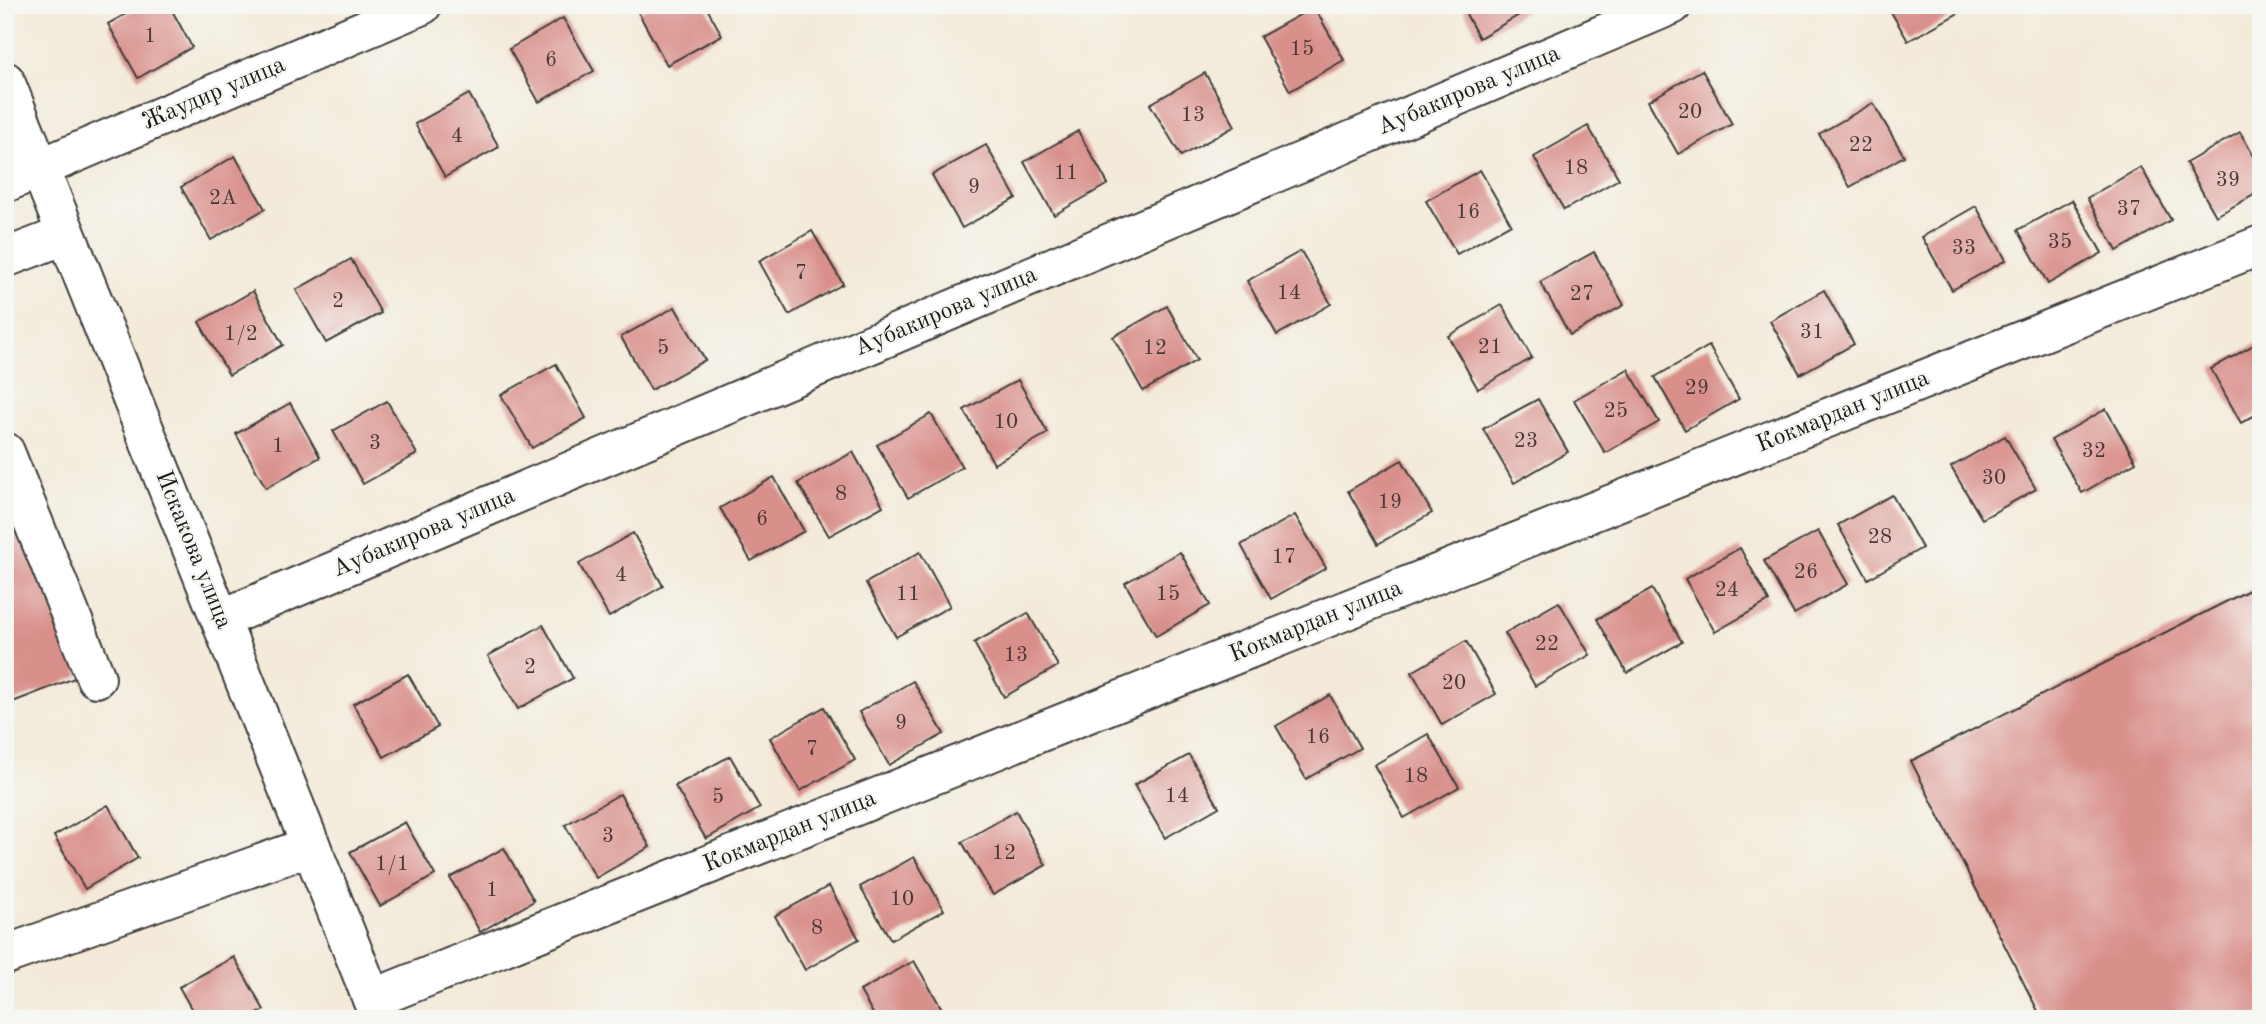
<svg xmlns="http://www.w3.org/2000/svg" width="2266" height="1024" viewBox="0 0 2266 1024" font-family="'Old Standard TT',serif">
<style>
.building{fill:#d9908b}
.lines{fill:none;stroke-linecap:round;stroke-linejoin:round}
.street-casing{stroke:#3c3b38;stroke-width:42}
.street{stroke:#fff;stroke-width:38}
.labels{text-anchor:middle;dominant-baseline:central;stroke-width:5;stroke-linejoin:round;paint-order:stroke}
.number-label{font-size:21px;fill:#4b3938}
.street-label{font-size:24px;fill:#1c1c1c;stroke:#f6f6f2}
</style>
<rect width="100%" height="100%" fill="#f6f6f2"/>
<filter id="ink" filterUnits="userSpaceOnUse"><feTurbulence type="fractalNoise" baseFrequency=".0143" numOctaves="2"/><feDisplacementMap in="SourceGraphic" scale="14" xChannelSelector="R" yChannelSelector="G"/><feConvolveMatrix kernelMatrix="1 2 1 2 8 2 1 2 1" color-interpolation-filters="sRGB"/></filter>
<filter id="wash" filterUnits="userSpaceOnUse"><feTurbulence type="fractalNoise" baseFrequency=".00686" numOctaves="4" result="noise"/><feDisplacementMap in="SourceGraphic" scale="28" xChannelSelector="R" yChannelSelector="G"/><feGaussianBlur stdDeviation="1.57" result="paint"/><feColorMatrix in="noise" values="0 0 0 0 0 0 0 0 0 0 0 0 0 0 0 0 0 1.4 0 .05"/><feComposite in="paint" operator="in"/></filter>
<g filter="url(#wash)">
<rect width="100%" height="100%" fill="#f3ead9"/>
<g id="blocks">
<g class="building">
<path d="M142,5H169L192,47L138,78L108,24Z"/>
<path d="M650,5H705L722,35L667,65L638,12Z"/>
<path d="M1461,5H1532L1533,7L1479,38Z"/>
<path d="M1887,5H1959L1962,11L1908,41Z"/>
<path d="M1314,7L1344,60L1290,91L1260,37Z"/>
<path d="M563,18L594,71L539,102L509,49Z"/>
<path d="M1702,70L1732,124L1678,154L1648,101Z"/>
<path d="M1205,73L1235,126L1181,156L1150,104Z"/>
<path d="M469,94L499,147L445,177L415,124Z"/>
<path d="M1873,103L1904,156L1850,187L1819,134Z"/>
<path d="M1588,126L1619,179L1564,210L1534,157Z"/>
<path d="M1078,131L1108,184L1054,215L1024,162Z"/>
<path d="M2240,132L2261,169V191L2216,216L2186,163Z"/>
<path d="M986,145L1016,198L962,228L932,175Z"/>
<path d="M235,156L265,209L211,240L181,187Z"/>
<path d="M2141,167L2171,220L2117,251L2087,198Z"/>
<path d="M1480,170L1511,224L1457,254L1426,201Z"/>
<path d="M2072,200L2102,253L2048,284L2018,230Z"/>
<path d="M1976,206L2006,260L1952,290L1922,237Z"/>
<path d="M812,231L843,284L789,315L759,261Z"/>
<path d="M1301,251L1331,304L1277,335L1247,281Z"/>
<path d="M1594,252L1624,305L1570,335L1540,282Z"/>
<path d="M351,259L381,313L326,343L296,290Z"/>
<path d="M1824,290L1854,344L1800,374L1770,321Z"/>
<path d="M253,291L283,345L229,375L199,322Z"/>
<path d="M1502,305L1532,358L1478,389L1448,336Z"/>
<path d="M1167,306L1197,360L1143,391L1113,337Z"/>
<path d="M675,307L705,360L651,390L621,337Z"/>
<path d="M2261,341V412L2241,423L2211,369Z"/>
<path d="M1709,346L1739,399L1685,430L1655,377Z"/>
<path d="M556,364L586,418L532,448L501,395Z"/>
<path d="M1628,369L1659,422L1605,453L1574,400Z"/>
<path d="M1018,380L1048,433L994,464L964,410Z"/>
<path d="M1538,399L1568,452L1514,483L1483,429Z"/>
<path d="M387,401L417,454L363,484L333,431Z"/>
<path d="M290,403L320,457L266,488L236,434Z"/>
<path d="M2106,409L2136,462L2082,493L2051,440Z"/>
<path d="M931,414L962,467L908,498L877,445Z"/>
<path d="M2005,436L2036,489L1982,519L1951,467Z"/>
<path d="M853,452L883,506L829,536L798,483Z"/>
<path d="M1402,460L1432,513L1378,544L1348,491Z"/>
<path d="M774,477L804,531L751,561L720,508Z"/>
<path d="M5,486L80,676L5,705Z"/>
<path d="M1892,495L1922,548L1868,579L1838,525Z"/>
<path d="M1295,515L1326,568L1271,599L1241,545Z"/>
<path d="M1818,531L1848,584L1794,614L1764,561Z"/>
<path d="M633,533L663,586L609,617L579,564Z"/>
<path d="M1740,548L1769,601L1715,632L1685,579Z"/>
<path d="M920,552L950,606L896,637L866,583Z"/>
<path d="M1180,552L1210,605L1156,636L1125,583Z"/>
<path d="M2261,584V1019H2042L1911,761Z"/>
<path d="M1652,589L1682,642L1627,673L1597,619Z"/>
<path d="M1559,602L1590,655L1535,686L1505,633Z"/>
<path d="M1028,613L1058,666L1004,697L974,643Z"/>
<path d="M543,625L573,678L518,709L488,656Z"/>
<path d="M1466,641L1496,694L1442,725L1412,672Z"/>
<path d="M408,674L438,727L384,757L353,704Z"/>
<path d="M913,681L944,734L889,765L859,712Z"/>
<path d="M1330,695L1360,748L1306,779L1276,726Z"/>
<path d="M824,707L855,760L800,791L770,738Z"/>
<path d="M1428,734L1459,787L1404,818L1374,765Z"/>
<path d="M1189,755L1219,807L1165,838L1134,785Z"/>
<path d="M730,756L760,808L706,839L675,786Z"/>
<path d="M620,794L650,847L596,878L565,825Z"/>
<path d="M108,805L138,858L85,889L54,836Z"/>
<path d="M1016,811L1046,865L993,895L962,842Z"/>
<path d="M405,822L435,875L380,906L350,852Z"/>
<path d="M504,848L534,901L480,932L450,878Z"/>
<path d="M914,857L944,910L891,940L860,887Z"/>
<path d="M829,886L859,939L805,970L775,916Z"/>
<path d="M234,957L264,1010L249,1019H197L179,987Z"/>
<path d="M914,961L945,1014L937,1019H876L860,991Z"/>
</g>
</g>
</g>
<g filter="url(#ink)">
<use href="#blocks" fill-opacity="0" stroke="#3c3b38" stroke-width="2"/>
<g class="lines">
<g class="street-casing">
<g id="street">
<path d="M5,81L380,1019"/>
<path d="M5,183L422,5"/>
<path d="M5,258L65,235"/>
<path d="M5,452L96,678"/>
<path d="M221,619L1672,5"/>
<path d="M5,955L311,846"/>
<path d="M372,999L2261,245"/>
</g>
</g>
<use href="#street" class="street"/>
</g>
</g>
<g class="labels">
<g class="number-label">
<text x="150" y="36">1</text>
<text x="1302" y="49">15</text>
<text x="551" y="60">6</text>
<text x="1690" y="112">20</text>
<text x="1193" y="115">13</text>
<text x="457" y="136">4</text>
<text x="1861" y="145">22</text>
<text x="1576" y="168">18</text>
<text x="1066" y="173">11</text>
<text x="2228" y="180">39</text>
<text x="974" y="187">9</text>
<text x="223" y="198">2А</text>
<text x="2129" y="209">37</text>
<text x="1468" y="212">16</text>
<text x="2060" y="242">35</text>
<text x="1964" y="248">33</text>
<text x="801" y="273">7</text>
<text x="1289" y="293">14</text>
<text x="1582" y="294">27</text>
<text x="338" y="301">2</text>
<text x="1812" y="332">31</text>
<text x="241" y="334">1/2</text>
<text x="1490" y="347">21</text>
<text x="663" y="348">5</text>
<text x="1155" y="348">12</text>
<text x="1697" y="388">29</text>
<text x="1616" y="411">25</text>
<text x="1006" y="422">10</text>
<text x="1526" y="441">23</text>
<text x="375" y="443">3</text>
<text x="278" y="446">1</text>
<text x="2094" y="451">32</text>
<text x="1994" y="478">30</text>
<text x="841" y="494">8</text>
<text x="1390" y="502">19</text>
<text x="762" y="519">6</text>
<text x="1880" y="537">28</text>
<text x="1284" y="557">17</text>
<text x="1806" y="572">26</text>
<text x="621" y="575">4</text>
<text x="1727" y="590">24</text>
<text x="908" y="594">11</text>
<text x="1168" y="594">15</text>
<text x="1547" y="644">22</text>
<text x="1016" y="655">13</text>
<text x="530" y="667">2</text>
<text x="1454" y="683">20</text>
<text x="901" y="723">9</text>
<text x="1318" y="737">16</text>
<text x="812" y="749">7</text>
<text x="1416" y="776">18</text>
<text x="1177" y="796">14</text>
<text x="718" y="797">5</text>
<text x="608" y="836">3</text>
<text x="1004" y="853">12</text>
<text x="392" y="864">1/1</text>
<text x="492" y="890">1</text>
<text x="902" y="899">10</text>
<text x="817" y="928">8</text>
</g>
<g class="street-label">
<text transform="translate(1469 91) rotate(-23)">Аубакирова улица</text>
<text transform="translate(214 94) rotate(-23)">Жаудир улица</text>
<text transform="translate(946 312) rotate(-23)">Аубакирова улица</text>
<text transform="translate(1843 412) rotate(-22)">Кокмардан улица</text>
<text transform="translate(424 533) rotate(-23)">Аубакирова улица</text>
<text transform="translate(193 550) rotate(68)">Искакова улица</text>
<text transform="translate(1316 622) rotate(-22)">Кокмардан улица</text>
<text transform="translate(790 832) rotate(-22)">Кокмардан улица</text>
</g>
</g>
<rect width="2266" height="1024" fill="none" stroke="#f6f6f2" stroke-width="28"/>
</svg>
